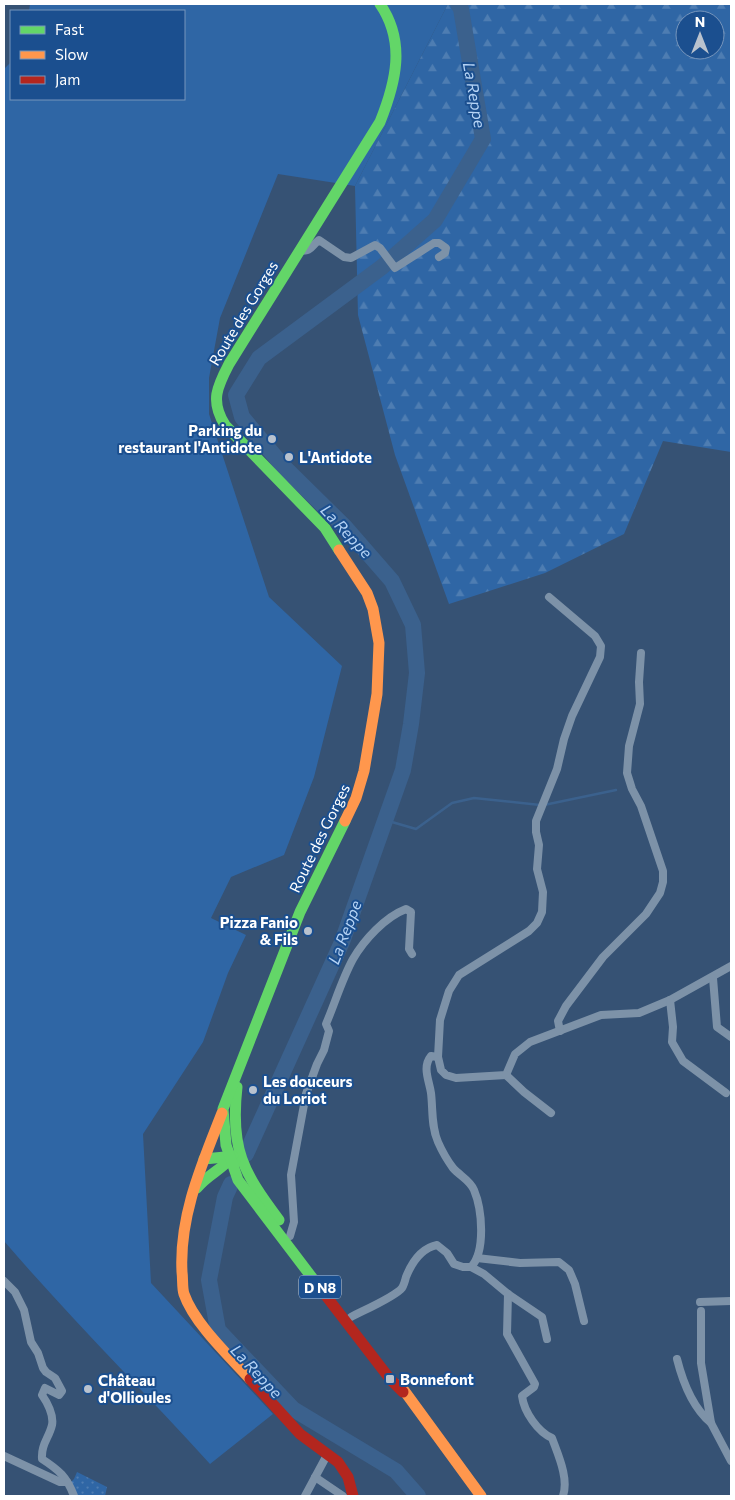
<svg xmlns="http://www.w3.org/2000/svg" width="735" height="1500" viewBox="0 0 735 1500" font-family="Commissioner,sans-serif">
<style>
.grass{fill:#2f66a5}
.forest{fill:url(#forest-firs);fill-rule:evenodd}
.garden{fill:url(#garden-dots)}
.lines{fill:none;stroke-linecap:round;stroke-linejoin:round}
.stream{stroke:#3b618d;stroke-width:2.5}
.river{stroke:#3b618d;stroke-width:16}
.street{stroke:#7d92a8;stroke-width:8}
.fast{stroke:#63d668;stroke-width:11}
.slow{stroke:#ff974d;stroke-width:11}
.jam{stroke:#b3261e;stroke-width:11}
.poi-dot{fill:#b9c2ce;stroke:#1b4f8f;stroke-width:2}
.labels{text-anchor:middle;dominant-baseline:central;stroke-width:4;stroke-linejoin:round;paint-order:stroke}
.shield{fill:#1b4f8f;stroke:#bbcadd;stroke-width:1}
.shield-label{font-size:14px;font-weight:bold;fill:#fff}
.street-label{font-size:15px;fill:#fff;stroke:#1b4f8f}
.poi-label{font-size:15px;font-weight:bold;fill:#fff;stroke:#1b4f8f;text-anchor:start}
.water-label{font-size:16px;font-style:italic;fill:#b5d3f5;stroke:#1b4f8f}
</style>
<defs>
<pattern id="forest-firs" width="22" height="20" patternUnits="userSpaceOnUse" patternTransform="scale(1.25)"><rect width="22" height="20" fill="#2f66a5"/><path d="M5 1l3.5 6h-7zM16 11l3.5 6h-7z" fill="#4e7db2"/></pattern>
<pattern id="garden-dots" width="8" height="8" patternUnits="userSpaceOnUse" patternTransform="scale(1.25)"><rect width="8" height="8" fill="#2f66a5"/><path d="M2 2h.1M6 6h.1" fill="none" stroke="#4e7db2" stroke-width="1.8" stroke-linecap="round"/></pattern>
</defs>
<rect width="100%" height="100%" fill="#365274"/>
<path class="grass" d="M30,4H448L355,186L278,174L220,318L209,378V414L269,597L342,666L314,777L284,855L231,877L211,918L246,935L228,973L203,1042L143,1134L151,1283L273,1414L210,1464C142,1389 70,1318 4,1241V69L11,62V99H184V11H29Z"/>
<path class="forest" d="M448,4H731V452L663,441L624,534L545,573L449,604L395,455L358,315L355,186ZM685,20H715V50H685Z"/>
<path class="garden" d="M77,1472L107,1487L105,1496H77L71,1482L74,1479Z"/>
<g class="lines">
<g class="stream">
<path d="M544,805L616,790"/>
<path d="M385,820L416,829L452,803L474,798L540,805"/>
</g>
<g class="river">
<path d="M246,1154L342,942L403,770L411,724L417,673L413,625L392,581L345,527L283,466L242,417L236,395L259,358L382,267L435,220L483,139L461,9L458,4"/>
<path d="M231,1184L225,1197L209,1280L218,1330L293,1409L396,1471L418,1496"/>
</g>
<g class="street">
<path d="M299,251C313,251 310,247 319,240L344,257L351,258L375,245L380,248L395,268L434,243H439L446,248L445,253L439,257"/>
<path d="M549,597L595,636L601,646L600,657L572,716L564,739L557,769L536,821V832L539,845L537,869L543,892L542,912L537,923L529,931L459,975L449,991L440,1020L438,1057L441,1070L446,1075L456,1078L506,1075L515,1054L530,1042L601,1015L639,1013L670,1000L731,966"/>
<path d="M713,978L717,1027L731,1037"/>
<path d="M670,1000L673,1027L672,1042L683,1061L726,1093"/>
<path d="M560,1031L558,1021L566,1006L603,957L646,914L660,893L663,882V871L641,806L632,789L627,773L629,746L640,704L639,682L641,653"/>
<path d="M506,1075L524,1092L551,1113"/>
<path d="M290,1236L294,1222L291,1175L306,1094L317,1064L324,1050L329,1031L326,1024C335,1003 342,979 353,959C364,940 385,917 406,909L411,912L409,949L412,954"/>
<path d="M477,1258L520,1263L559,1262L569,1270L575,1284L584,1321"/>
<path d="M471,1267L484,1274L508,1294L542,1317L547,1339"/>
<path d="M4,1281L15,1292L24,1310L31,1342L38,1353L43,1368L46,1372L55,1378L62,1391L59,1395L45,1388L42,1395C47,1402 54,1415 52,1425C49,1438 41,1444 42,1459C59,1470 67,1477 74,1496"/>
<path d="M508,1294L507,1334L535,1384L534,1387L522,1396C524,1412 538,1432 552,1438C558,1455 569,1478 563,1496"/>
<path d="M700,1302L731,1301"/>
<path d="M701,1311V1363L711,1423L731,1461"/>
<path d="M351,1317C362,1311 395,1297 402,1288C404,1285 405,1281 406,1277C412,1262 422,1248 437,1245L447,1253L454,1264L463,1267H471C486,1251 482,1209 474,1190C470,1180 460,1176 453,1168C447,1160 442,1151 438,1142C431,1126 433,1109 431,1093C429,1080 422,1067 431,1056L438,1057"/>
<path d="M677,1359C683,1383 692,1407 711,1423"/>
<path d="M4,1456L60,1482H67"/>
<path d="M315,1477L343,1496"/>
<path d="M305,1496L327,1455"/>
</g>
<g class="fast">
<path d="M339,550L325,528L225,425C210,401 217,387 229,364L380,122C396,82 406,42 380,4"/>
<path d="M237,1087C230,1149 243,1172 279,1220"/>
<path d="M204,1159L225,1157L235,1162"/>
<path d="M197,1188C207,1175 223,1169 233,1156"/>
<path d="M323,1292L238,1180L226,1145L223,1109L300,912L345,821"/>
</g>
<g class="slow">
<path d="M339,550L367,593L373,609L379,643L377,694L364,771L356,798L345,821"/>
<path d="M222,1113C202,1164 179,1216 182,1272C183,1279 182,1288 184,1294C194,1323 229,1356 250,1379"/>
<path d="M400,1385L481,1496"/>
</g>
<g class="jam">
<path d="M323,1292L390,1379L403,1392"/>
<path d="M250,1379L300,1434L338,1462L348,1477L353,1496"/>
</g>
</g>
<g class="poi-dot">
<circle cx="272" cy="439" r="5"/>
<circle cx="289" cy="457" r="5"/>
<circle cx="308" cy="931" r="5"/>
<circle cx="253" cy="1090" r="5"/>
<rect x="385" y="1374" width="10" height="10" rx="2.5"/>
<circle cx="88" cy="1389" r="5"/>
</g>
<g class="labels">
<rect class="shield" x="299" y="1275.5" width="42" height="23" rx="4"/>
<g class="shield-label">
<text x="320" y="1287">D N8</text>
</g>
<g class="street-label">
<text transform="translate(243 313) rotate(-59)">Route des Gorges</text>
<text transform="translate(319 838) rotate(-64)">Route des Gorges</text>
</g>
<g class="poi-label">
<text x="262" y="430" text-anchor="end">Parking du<tspan x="262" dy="17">restaurant l'Antidote</tspan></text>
<text x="299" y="457">L'Antidote</text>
<text x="298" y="922" text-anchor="end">Pizza Fanio<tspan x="298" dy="17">&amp; Fils</tspan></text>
<text x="263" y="1081">Les douceurs<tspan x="263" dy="17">du Loriot</tspan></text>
<text x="400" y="1379">Bonnefont</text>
<text x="98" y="1380">Château<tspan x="98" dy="17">d'Ollioules</tspan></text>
</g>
<g class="water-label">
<text transform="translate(475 95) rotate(80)">La Reppe</text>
<text transform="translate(347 531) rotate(47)">La Reppe</text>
<text transform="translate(344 932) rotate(-69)">La Reppe</text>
<text transform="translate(257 1371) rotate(47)">La Reppe</text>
</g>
</g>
<rect width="735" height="1500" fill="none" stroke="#ffffff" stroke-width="10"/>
<rect x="10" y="10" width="175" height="90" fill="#1b4f8f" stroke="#7695bc"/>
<rect x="20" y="26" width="25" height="8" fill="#63d668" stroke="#7695bc"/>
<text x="55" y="35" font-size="15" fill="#ffffff">Fast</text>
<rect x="20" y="51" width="25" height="8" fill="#ff974d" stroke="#7695bc"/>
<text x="55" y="60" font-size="15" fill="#ffffff">Slow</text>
<rect x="20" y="76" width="25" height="8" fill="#b3261e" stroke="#7695bc"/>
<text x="55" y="85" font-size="15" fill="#ffffff">Jam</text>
<g transform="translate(700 35)"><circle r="24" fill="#1b4f8f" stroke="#7695bc"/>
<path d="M0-4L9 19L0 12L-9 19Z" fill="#b9c2ce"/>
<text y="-8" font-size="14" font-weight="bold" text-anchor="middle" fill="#ffffff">N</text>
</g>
</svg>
